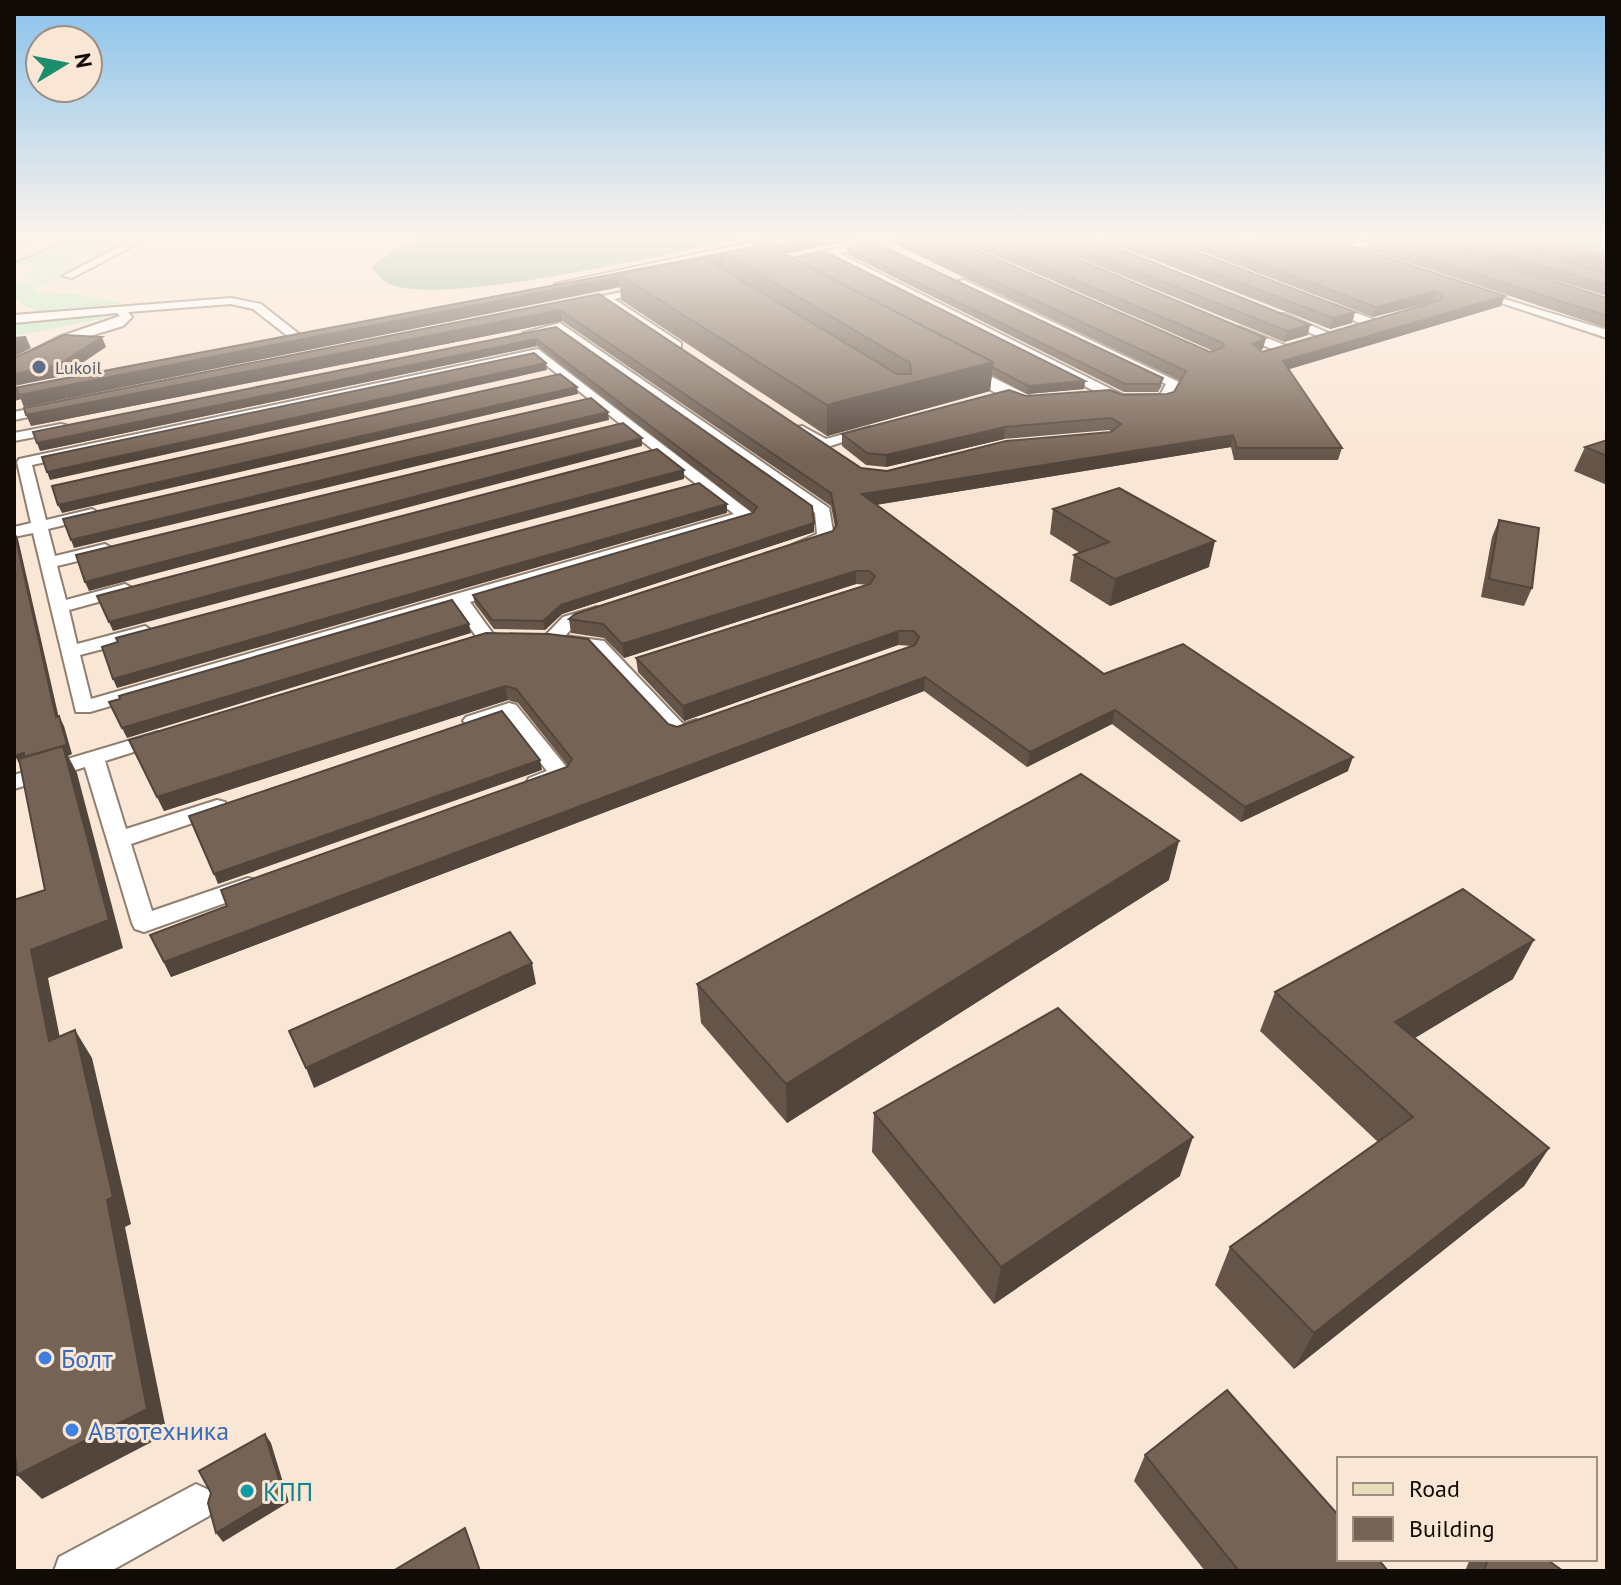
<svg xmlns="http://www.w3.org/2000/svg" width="1621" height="1585" viewBox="0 0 1621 1585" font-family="'PT Sans',sans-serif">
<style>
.green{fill:#c1e9c5}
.forest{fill:#8ab48f}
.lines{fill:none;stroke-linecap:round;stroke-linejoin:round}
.service-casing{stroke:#907e6f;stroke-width:4}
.secondary-casing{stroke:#907e6f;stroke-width:4}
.service{fill:#fff;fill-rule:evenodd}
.secondary{fill:#e8ddba;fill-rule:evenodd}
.wall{fill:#655549}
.shaded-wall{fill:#52453c}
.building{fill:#756355;stroke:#52453c;stroke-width:2}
.service-dot{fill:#5c6f8a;stroke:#fae6d5;stroke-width:3}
.shop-dot{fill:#3f7fe0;stroke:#fae6d5;stroke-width:3}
.culture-dot{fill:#0f9aa8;stroke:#fae6d5;stroke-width:3}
.labels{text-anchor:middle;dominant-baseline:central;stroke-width:6;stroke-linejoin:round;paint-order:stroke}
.far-service-label{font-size:18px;fill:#4e5e75;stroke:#fae6d5;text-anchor:start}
.near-shop-label{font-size:26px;fill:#366cbe;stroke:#fae6d5;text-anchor:start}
.near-culture-label{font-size:26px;fill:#0d838f;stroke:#fae6d5;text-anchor:start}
</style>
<rect width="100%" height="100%" fill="#fae6d5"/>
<g class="green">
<path d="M76,236H135L15,287L14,285L29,279L21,278L36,268L14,265Z"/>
<path d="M142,236L32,292L74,294L125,303L37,313L15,299V288Z"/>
<path d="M98,315L112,317L14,336V324Z"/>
</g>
<g class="forest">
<path d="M425,236H757C687,249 445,308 389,284C383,281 376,273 371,268L394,248Z"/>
<path d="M1521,236H1607V260Z"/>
</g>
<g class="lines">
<g class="service-casing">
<g id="service">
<path d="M139,236H152L72,278L63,276Z"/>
<path d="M781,236H802L561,287L555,284Z"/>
<path d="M890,236H910L838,253L1123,395H1160L1166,384L954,282L964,280L1181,383L1169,402H1116L827,255L800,261L795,258Z"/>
<path d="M1406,236H1439L1354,248L1360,252L1355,255L1333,247Z"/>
<path d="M649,286L655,289L653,291L614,299L681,343V349H673L603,301L577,306L571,303Z"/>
<path d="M1471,289L1607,330V338L1471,293Z"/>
<path d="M231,298L261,304L304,338L294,341L253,309L231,304L128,312L132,317L123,326L67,343L14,369V360L59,337L120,316L117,313L14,323V315Z"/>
<path d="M1328,303L1375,320L1377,323L1367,326L1324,308V304Z"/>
<path d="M1277,314H1285L1333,335L1323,338L1277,320Z"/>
<path d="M560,323L829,508L834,537L832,541L800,550L794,549L792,545L817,534L815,513L558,331L529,337L523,333Z"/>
<path d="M1240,327L1287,346L1289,349L1279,352L1236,334L1234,331Z"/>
<path d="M538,349L752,513V519L470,602L496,638L494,642H480L455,606L90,712H76L33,533L14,537V527L31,523L17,462L19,459ZM536,357L734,514L91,699L80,655L152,636L154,632L145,626L77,644L69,610L131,593L134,589L125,584L66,600L57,566L111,553L113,549L105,544L55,556L48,529L98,517L100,514L92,509L46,520L32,465Z"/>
<path d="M960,366H970L1038,400C1020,413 979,382 960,372Z"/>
<path d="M53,404L60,408L58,411L14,420V412Z"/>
<path d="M61,424L66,425V431L14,441V433Z"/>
<path d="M802,426L826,439L870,427L877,431L824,448L797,433V427Z"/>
<path d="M597,607L606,612L603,616L575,625L565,636L604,641L683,724L696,720L703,722L706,726C700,735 682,739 672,736L591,650L558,643L551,645L542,639L563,617Z"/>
<path d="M509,703L516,705L568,769L571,774C563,784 542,791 529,788L526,783L529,778L547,771L505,717L473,727L463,721L466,717Z"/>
<path d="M158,732L165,734L168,738L165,742L105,761L126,829L217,800L225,802L228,807L225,812L131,844L152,911L248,878L256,880L260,886L256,892L144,932L135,929L132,923L85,767L14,789V775Z"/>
<path d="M196,1484L209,1490L215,1503L209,1516L111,1571H54L59,1557Z"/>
</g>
</g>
<g class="secondary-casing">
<path id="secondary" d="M42,236H69L66,240L14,262V248Z"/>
</g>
<use href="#service" class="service"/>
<use href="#secondary" class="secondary"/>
</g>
<g class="wall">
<path d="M873,236L784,254L1085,381L1084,389L1027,394L992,375L990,391L827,436L621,300L620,287L24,407L21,399L14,401V388L753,247V242Z"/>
<path d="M894,236H945L1210,352L1213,351L950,236H1022L1263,349L1260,350L1262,352L1433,302L1373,317L1161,236H1226L1241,242L1341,243L1501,306L1288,369L1342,448L1338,460H1234L1231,447L876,505L1104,674L1348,771L1241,822L1112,724L1027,767L924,691L171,977L150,935L227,906L567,767L568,766L518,703L508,700L164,811L129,740L486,633L668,724L677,727L913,646L898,645L684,721L638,672L636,658L870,585L856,584L624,658L604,638L571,633L569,619L833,531L835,527L831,506L562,321L31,426L599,294L861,468L887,471L1112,432L1109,430L1004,439L886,467L866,465L842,446V434L1026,396L1167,394L1174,392L1181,381L894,244Z"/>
<path d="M1025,236H1087L1308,335L1284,342Z"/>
<path d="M1093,236H1155L1355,312L1352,323L1330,329Z"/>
<path d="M1428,236H1474L1607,273V296L1426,242Z"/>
<path d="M1477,236H1530L1607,257V273Z"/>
<path d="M1370,240L1607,298V328L1367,249Z"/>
<path d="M847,248L1162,385L1158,392H1124L847,254Z"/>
<path d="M556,327L814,523V532L562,614L545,630L494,629L475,604L473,595L753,513L537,346L40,451Z"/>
<path d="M1607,440V485L1574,471L1585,447Z"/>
<path d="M1053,509L1209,567L1110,606L1070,581L1074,555L1080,553L1050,534Z"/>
<path d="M1499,520L1532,588L1524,606L1481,597L1492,537Z"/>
<path d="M1169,880L787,1123L701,1023L697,984Z"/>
<path d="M1513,979L1415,1038L1549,1148L1524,1186L1294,1369L1215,1285L1230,1247L1378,1142L1260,1031L1275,992Z"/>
<path d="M874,1113L1180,1176L994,1304L872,1152Z"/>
<path d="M1145,1455L1388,1571H1205L1134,1481Z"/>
<path d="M1470,1559H1546L1563,1571H1465Z"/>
</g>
<g class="shaded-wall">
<path d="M827,236H873L740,263L728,256Z"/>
<path d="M1335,236H1385L1333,244Z"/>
<path d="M724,256L725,266L635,284L623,276Z"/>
<path d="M619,277L620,287L24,407L21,399L14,401V388Z"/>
<path d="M1436,291L1432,301L1373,317L1376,307Z"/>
<path d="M1505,296L1501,306L1280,372L1283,361Z"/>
<path d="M560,310L562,321L31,426L26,415Z"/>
<path d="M1355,312L1352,323L1330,329L1333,318Z"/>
<path d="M1310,325L1308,335L1284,342L1287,331Z"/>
<path d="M26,337L31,348L14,357V343Z"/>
<path d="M102,337L106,347L63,376L14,386V374Z"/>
<path d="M1266,338L1263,349L1250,355L1253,344Z"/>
<path d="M536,339L537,346L40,451L37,443Z"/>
<path d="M993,362L990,391L827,436V405Z"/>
<path d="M546,363L547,370L50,480L47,472Z"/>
<path d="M1085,381L1084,389L1027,394L1028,386Z"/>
<path d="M577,387L578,394L62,513L58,505Z"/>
<path d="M608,412L609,420L74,548L71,540Z"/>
<path d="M1005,427L1004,439L886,467V455Z"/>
<path d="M1233,435L1231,447L862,507V494Z"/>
<path d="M642,438V446L89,591L85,582Z"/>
<path d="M684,470V479L113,631L109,622Z"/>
<path d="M727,504V513L117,688L113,679Z"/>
<path d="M814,523V532L562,614L545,630L543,621L561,605Z"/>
<path d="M14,530L18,539L61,727L56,717Z"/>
<path d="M1215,541L1209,567L1110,606L1115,579Z"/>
<path d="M856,571V584L624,658L622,644Z"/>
<path d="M469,624L471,633L127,738L122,728Z"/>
<path d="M899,631L898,645L684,721L683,706Z"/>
<path d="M925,677L924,691L171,977L164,962Z"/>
<path d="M505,686L508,700L164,811L157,797Z"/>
<path d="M1115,710L1112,724L1027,767L1030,752Z"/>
<path d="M59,716L64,726L72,754L68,756L77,773L123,948L48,978L66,1068L49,1041L31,950L109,920L27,763L20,765L15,756Z"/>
<path d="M1353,757L1348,771L1241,822L1245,807Z"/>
<path d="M540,760L542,770L218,884L214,874Z"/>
<path d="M1179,841L1169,880L787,1123L786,1084Z"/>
<path d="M1534,940L1513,979L1376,1061L1395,1022Z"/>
<path d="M532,963L536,984L314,1088L306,1068Z"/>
<path d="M75,1030L92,1058L131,1224L125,1227L167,1434L42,1499L17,1475Z"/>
<path d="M1193,1137L1180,1176L994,1304L1001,1267Z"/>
<path d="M1549,1148L1524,1186L1294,1369L1314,1333Z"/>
<path d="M265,1434L271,1443L289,1502L223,1542L216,1533Z"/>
</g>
<g class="building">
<path d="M784,236H827L771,247L767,245L724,253V256L707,260L704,258L618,274L619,277L19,395L17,388H14L760,246L753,242Z"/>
<path d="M898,236H945L1210,352L1224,347L1223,343L972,236H1022L1266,338L1253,344L1262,352L1441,300L1443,296L1436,291L1376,307L1187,236H1226L1241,242L1280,236H1335L1334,240L1505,296L1283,361L1342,448H1237L1233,435L862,494L1104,674L1183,644L1353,757L1245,807L1115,710L1030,752L925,677L164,962L150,935L227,906L221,890L567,767L572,759L516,689L505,686L157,797L129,740L486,633L549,634L588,639L668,724L677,727L915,645L919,637L914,631H899L683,706L636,658L870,584L875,576L869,571H856L622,644L603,624L569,619L575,614L833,531L837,524L831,493L560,310L26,415L24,408L599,294L861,468L887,471L1006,441L1111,432L1121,424L1111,418L1005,427L886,455L867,453L842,434L1009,390L1026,396L1110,390L1123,395L1167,394L1174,392L1186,371Z"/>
<path d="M1049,236H1087L1310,325L1287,331Z"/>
<path d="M1118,236H1155L1355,312L1333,318Z"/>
<path d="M1408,236L1607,298V316L1370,240Z"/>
<path d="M1442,236H1474L1607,273V285Z"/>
<path d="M1513,236H1530L1607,257V262Z"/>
<path d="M874,242L1163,378L1160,384H1125L847,248Z"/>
<path d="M767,245L993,362L827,405L618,274L704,258L897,374H911L910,363L724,253Z"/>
<path d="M826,252L1085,381L1028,386L992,367L993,362L792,258Z"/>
<path d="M556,327L812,506L814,523L561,605L543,621L492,620L473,595L753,513L757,507L536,339L37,443L33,432Z"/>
<path d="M64,335L102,337L58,365L14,374V358Z"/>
<path d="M26,337L14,343V338Z"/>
<path d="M534,353L546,363L47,472L42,457Z"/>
<path d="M560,374L577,387L58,505L52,486Z"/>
<path d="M591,398L608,412L71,540L63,519Z"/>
<path d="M623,423L642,438L85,582L76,555Z"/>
<path d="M1607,440V456L1585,447Z"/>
<path d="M657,449L684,470L109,622L97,596Z"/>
<path d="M699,483L727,504L113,679L102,647L118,642L116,638Z"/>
<path d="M1119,488L1215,541L1115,579L1074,555L1109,542L1053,509Z"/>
<path d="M1499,520L1539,528L1532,588L1489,579Z"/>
<path d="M14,530L56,717L59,716L67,745L24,757V753L15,756L14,752Z"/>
<path d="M452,600L469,624L122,728L109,702L120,699L119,696Z"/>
<path d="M502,711L540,760L214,874L189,816Z"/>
<path d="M63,746L109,920L31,950L49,1041L75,1030L113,1197L107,1200L147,1409L17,1475L14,1444V900L45,890L19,759Z"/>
<path d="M1081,774L1179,841L786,1084L697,984Z"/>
<path d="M1463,889L1534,940L1395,1022L1549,1148L1314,1333L1230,1247L1413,1117L1275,992Z"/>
<path d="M510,932L532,963L306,1068L289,1031Z"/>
<path d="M1058,1008L1193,1137L1001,1267L874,1113Z"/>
<path d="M1227,1390L1339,1516V1559H1378L1388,1571H1239L1145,1455Z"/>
<path d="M265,1434L283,1493L216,1533L208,1503L211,1493L199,1471Z"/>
<path d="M465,1528L480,1571H393Z"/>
<path d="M1488,1559H1546L1563,1571H1484Z"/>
</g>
<linearGradient id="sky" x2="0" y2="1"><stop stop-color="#89c2eb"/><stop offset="0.52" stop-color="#fdf4ec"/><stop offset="1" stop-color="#fdf4ec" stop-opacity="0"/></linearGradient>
<rect width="1621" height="458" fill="url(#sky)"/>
<circle class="service-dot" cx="39" cy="367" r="8"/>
<g class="shop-dot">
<circle cx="45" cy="1358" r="8"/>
<circle cx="72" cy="1430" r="8"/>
</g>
<circle class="culture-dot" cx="247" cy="1491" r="8"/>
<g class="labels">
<g class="far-service-label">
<text x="55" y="367">Lukoil</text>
</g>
<g class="near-shop-label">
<text x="61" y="1358">Болт</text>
<text x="88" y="1430">Автотехника</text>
</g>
<g class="near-culture-label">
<text x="263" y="1491">КПП</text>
</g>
</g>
<rect width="1621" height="1585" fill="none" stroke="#110b06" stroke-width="32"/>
<rect x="1337" y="1457" width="260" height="104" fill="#fae6d5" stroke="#9d8e82" stroke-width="2"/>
<rect x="1353" y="1483" width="40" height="12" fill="#e8ddba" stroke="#9d8e82" stroke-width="2"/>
<text x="1409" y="1497" font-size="24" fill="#110b06">Road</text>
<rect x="1353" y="1517" width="40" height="24" fill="#756355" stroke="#9d8e82" stroke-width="2"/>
<text x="1409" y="1537" font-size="24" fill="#110b06">Building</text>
<g transform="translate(64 64) rotate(80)"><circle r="38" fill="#fae6d5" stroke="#9d8e82" stroke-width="2"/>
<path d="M0-6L14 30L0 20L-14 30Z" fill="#1c8d6d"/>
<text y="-12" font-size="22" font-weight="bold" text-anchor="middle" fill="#110b06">N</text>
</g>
</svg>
